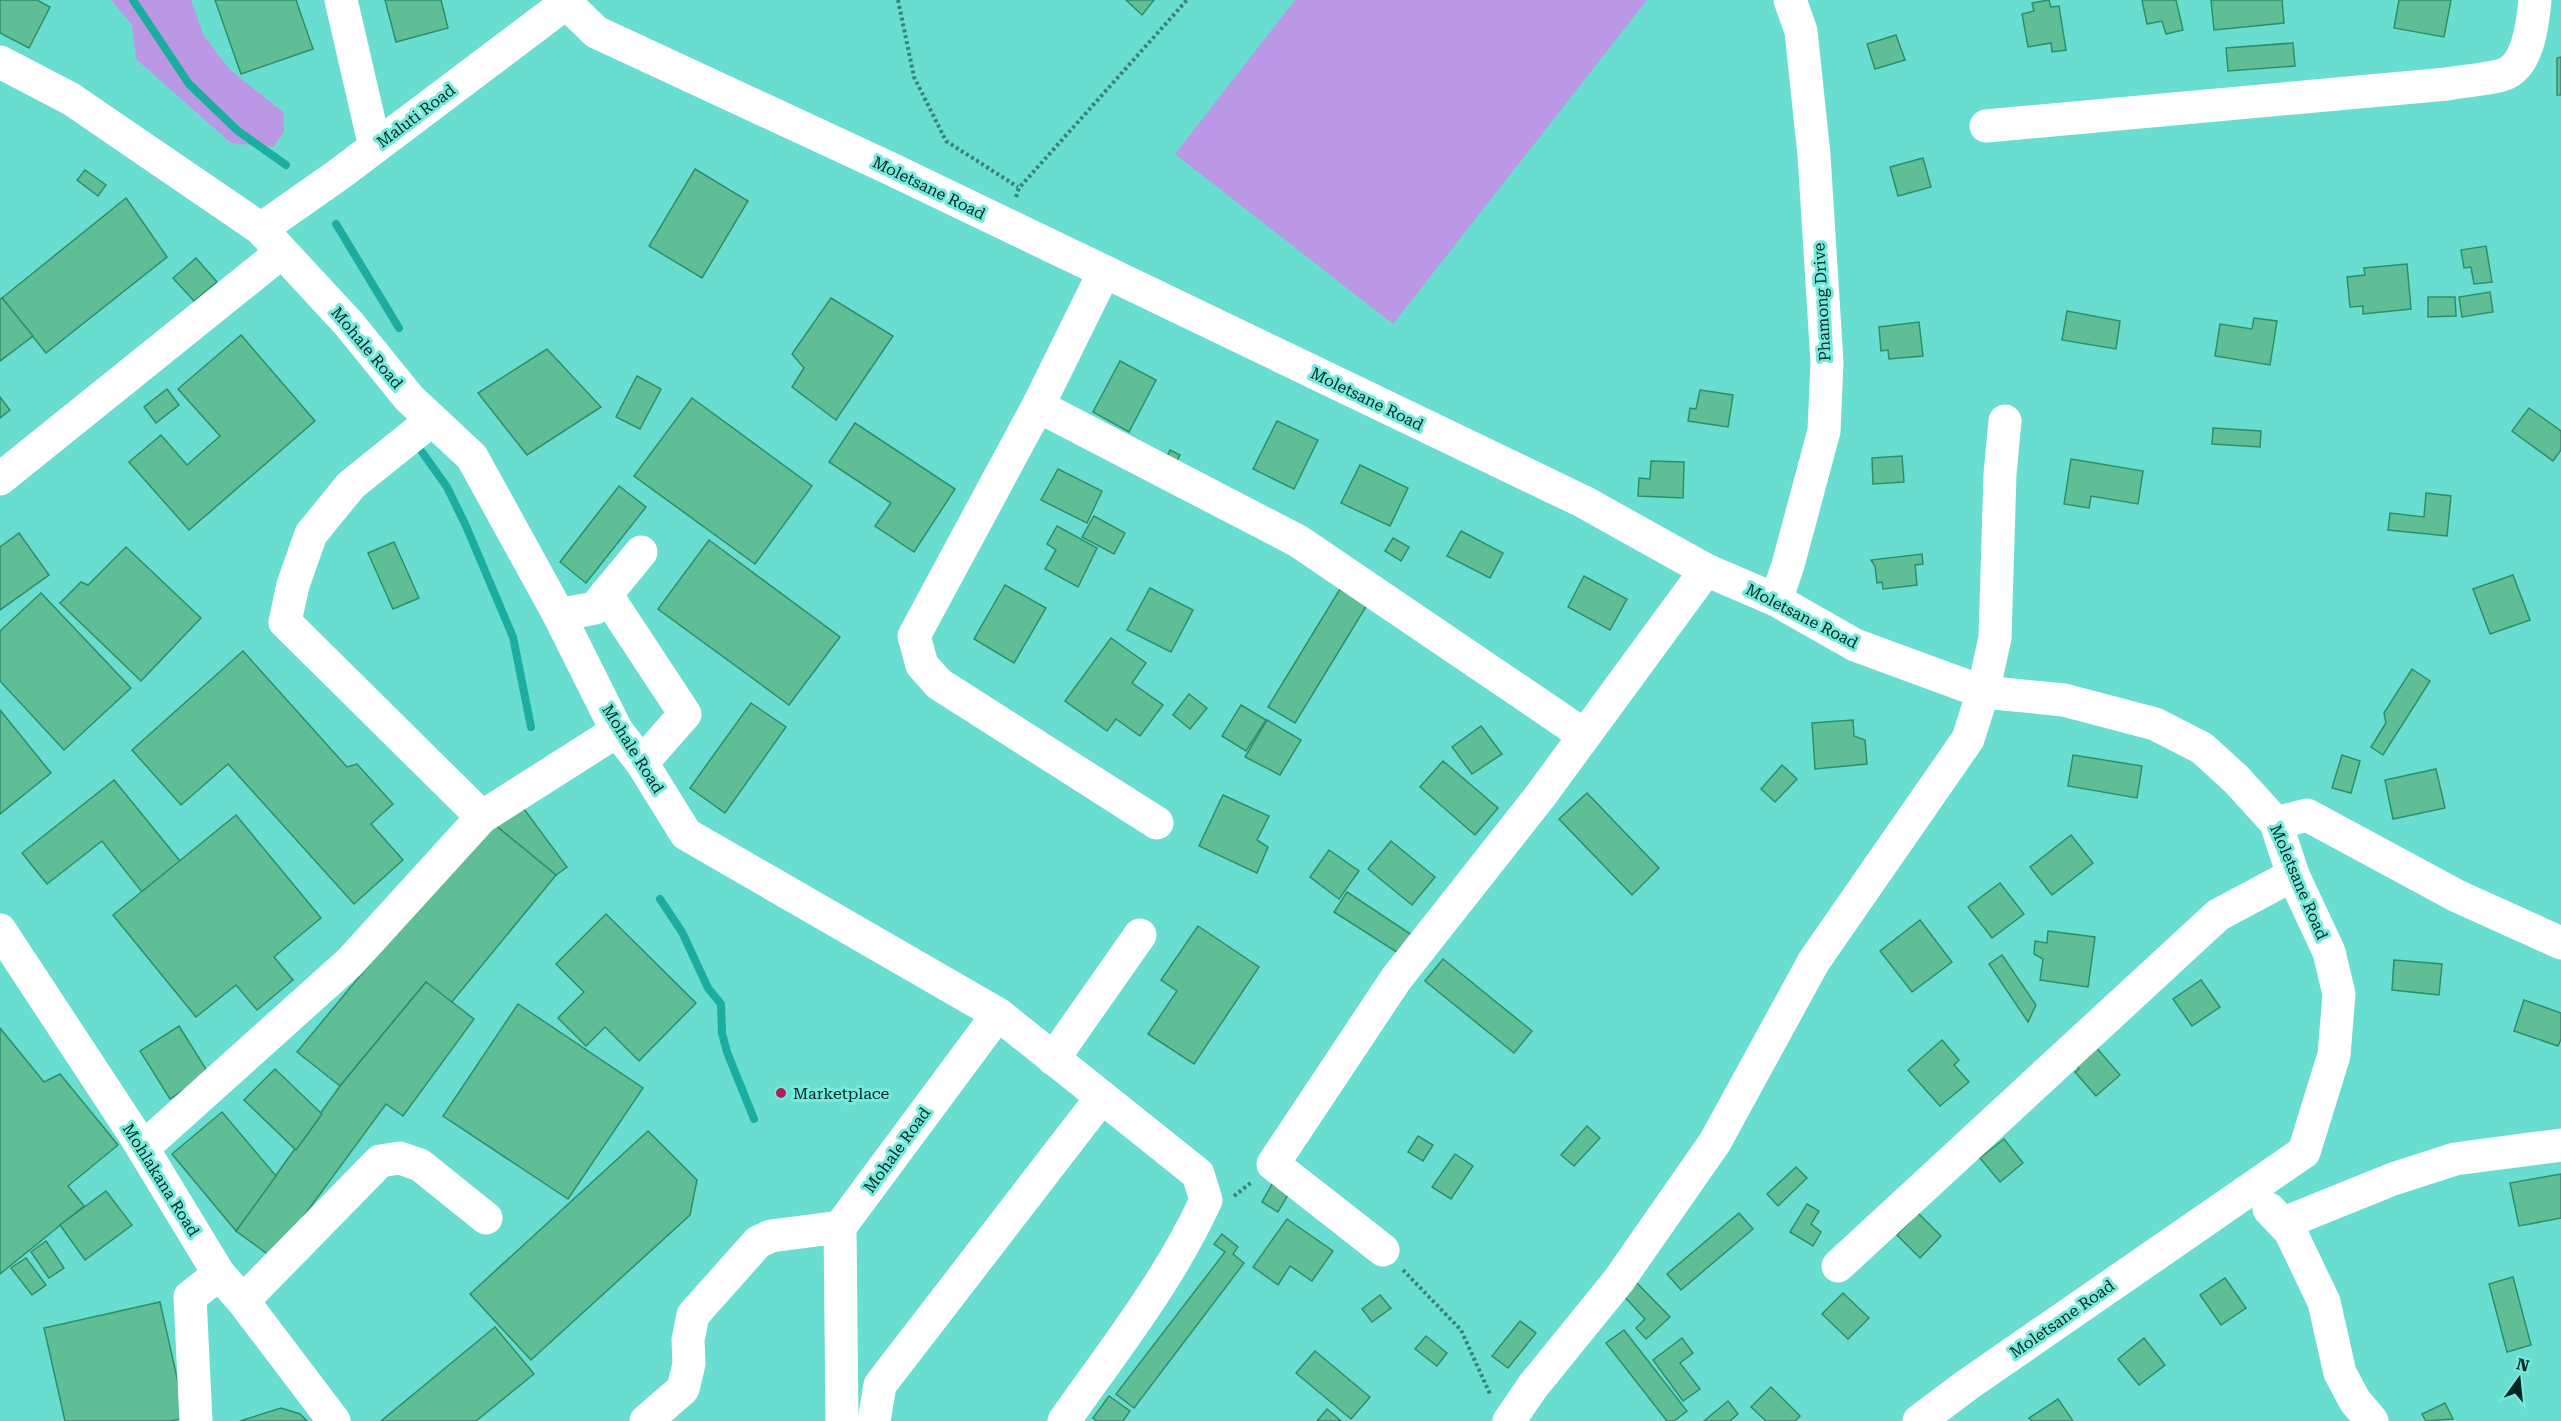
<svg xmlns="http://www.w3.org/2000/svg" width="2561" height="1421" viewBox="0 0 2561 1421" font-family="'Roboto Serif',serif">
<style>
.green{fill:#bb98e5}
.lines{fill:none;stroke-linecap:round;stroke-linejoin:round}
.stream{stroke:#1bad9f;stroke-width:8}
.building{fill:#60be97;stroke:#2c8f6b;stroke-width:1.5}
.path{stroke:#35837a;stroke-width:4;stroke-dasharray:3 3;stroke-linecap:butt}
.minor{stroke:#fff;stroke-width:33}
.poi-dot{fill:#af1f56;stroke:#77eadc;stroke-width:2}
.labels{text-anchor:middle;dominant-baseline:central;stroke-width:6;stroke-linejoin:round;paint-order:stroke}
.street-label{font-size:16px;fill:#002622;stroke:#77eadc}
.poi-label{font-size:16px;fill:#002622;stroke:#77eadc;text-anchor:start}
</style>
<rect width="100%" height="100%" fill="#69ddcf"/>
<g class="green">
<path d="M111,0H191L204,36L230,70L283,112L284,132L273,147L231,143L136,59L132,25Z"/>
<path d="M1295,0H1647L1393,324L1175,154Z"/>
</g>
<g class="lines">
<g class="stream">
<path d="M133,0L189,84L238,131L286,165"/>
<path d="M336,224L399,328"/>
<path d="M422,452L447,487L466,526L513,637L531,727"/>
<path d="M660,899L682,932L708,988L721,1004L722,1033L727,1052L754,1119"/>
</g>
</g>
<g class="building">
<path d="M0,0H37L50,7L29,48L0,33Z"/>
<path d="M215,0H296L313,49L241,74Z"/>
<path d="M385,0H441L448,28L396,42Z"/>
<path d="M1126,0H1154L1142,15Z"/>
<path d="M2049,0L2051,7L2059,6L2066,50L2052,52L2051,43L2028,47L2022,14L2034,11L2032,3Z"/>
<path d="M2142,0H2176L2183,30L2166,34L2162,21L2147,24Z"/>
<path d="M2211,0H2282L2284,23L2214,30Z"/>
<path d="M2399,0H2451L2444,37L2394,28Z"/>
<path d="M1896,35L1905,60L1875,69L1867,44Z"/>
<path d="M2293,43L2295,66L2228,71L2226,48Z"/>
<path d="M2561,57V95H2557V58Z"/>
<path d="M1923,158L1931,187L1898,196L1890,167Z"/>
<path d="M695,169L748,201L702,278L649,246Z"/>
<path d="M85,170L106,185L98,196L77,180Z"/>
<path d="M126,198L167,257L46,353L2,298Z"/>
<path d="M2486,246L2492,282L2474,284L2471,267L2464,268L2461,250Z"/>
<path d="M196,258L217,282L194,301L173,278Z"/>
<path d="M2407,264L2411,309L2363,314V306L2350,307L2347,277L2365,275L2364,268Z"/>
<path d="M2490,292L2493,312L2462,317L2459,297Z"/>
<path d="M2428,297H2455L2456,316L2428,317Z"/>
<path d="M2,298L33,336L0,361V299Z"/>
<path d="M831,298L893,336L836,420L792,387L804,368L792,354Z"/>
<path d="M2067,311L2120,321L2116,349L2062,340Z"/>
<path d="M2254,318L2277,321L2270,365L2215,356L2220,324L2252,329Z"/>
<path d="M1919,322L1923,356L1889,359L1888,350L1881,351L1879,327Z"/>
<path d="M241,335L315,421L189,530L129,462L161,435L187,465L220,436L178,389Z"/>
<path d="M547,349L601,407L527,455L478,393Z"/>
<path d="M1120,361L1156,380L1129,432L1093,412Z"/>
<path d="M637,376L661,389L640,429L616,417Z"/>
<path d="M167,389L179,405L156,423L144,407Z"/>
<path d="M1700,390L1733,395L1728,427L1688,421L1690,408L1696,409Z"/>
<path d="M0,397L10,410L0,418Z"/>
<path d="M692,398L812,486L755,564L634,476Z"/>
<path d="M2529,408L2561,431V450L2553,461L2512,431Z"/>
<path d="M1277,421L1318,440L1294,489L1253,469Z"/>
<path d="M855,423L955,489L914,552L875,526L891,503L829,462Z"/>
<path d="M2213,428L2261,431L2260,447L2212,444Z"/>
<path d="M1170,450L1180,455L1174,466L1165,461Z"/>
<path d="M1902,456L1904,482L1873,484L1872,458Z"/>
<path d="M2071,459L2143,471L2138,504L2091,496L2089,508L2064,504Z"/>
<path d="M1651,461L1684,462L1683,498L1638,496L1639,478L1650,479Z"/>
<path d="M1360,465L1408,488L1390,526L1341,503Z"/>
<path d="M1058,469L1102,491L1087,523L1041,500Z"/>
<path d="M619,486L646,507L586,583L560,562Z"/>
<path d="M2426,493L2451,496L2447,536L2388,530L2390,513L2424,517Z"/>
<path d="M1094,516L1125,533L1114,554L1082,537Z"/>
<path d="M1057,526L1097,548L1078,587L1045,569L1056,550L1047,544Z"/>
<path d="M1461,531L1503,553L1490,578L1447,556Z"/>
<path d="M19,533L49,575L0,610V547Z"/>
<path d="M1393,538L1409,547L1401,561L1385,551Z"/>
<path d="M709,540L840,637L789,705L658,609Z"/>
<path d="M394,542L419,598L393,609L368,553Z"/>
<path d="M126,547L201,618L141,681L60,603L81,582L88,585Z"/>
<path d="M1922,554L1923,564L1915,565L1917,585L1883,589L1882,582L1877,583L1875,566L1871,560Z"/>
<path d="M2513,575L2530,620L2490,634L2473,589Z"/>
<path d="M1584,576L1627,599L1610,630L1568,607Z"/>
<path d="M1005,585L1046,608L1014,663L974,639Z"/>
<path d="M1150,588L1193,610L1171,652L1127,630Z"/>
<path d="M1340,589L1367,605L1295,723L1268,707Z"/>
<path d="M41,593L131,688L64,750L0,681V631Z"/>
<path d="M1111,638L1146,663L1132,683L1163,705L1140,736L1116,719L1107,731L1065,701Z"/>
<path d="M243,651L347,767L357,764L393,804L371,824L403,860L354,904L228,764L181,805L132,750Z"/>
<path d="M2412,669L2430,681L2383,755L2371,747L2386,723L2384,713Z"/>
<path d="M1189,694L1207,708L1190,729L1173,715Z"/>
<path d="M751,703L786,727L725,813L690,788Z"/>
<path d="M1241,705L1266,720L1246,751L1222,736Z"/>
<path d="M0,710L51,773L0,814Z"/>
<path d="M1267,720L1301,740L1280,775L1245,757Z"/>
<path d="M1853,720L1854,736L1865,740L1867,764L1815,769L1812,723Z"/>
<path d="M1481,726L1502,754L1472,774L1452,747Z"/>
<path d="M2073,755L2142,766L2137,798L2068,786Z"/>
<path d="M2342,755L2360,761L2351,793L2332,788Z"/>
<path d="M1443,761L1498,808L1475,835L1420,787Z"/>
<path d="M1782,765L1797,779L1775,802L1761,789Z"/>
<path d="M2436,769L2445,808L2393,819L2385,780Z"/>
<path d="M114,780L180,861L142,892L102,841L47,884L22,853Z"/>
<path d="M1587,793L1659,868L1632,895L1559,819Z"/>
<path d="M1223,795L1269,816L1257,840L1268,847L1257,873L1199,846Z"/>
<path d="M518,801L567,867L556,875L489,820Z"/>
<path d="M236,815L321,918L274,957L293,980L257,1010L236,985L196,1017L113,915Z"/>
<path d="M489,820L556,875L451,1003L426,982L340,1086L297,1052Z"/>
<path d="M2071,835L2093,863L2052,895L2030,867Z"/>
<path d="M1391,841L1435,877L1412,905L1368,869Z"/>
<path d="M1329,850L1359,871L1339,899L1310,877Z"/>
<path d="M2000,883L2024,914L1992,938L1968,907Z"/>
<path d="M1347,892L1418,939L1406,958L1334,912Z"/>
<path d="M606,914L696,1003L639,1061L605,1027L586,1046L558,1018L584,992L556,964Z"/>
<path d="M1920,920L1952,962L1912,992L1880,951Z"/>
<path d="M1198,926L1259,967L1194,1064L1148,1034L1177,991L1161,980Z"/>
<path d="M2048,931L2095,937L2088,987L2040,980L2043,959L2034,954L2035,941L2047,943Z"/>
<path d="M2002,955L2036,1005L2028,1022L1989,964Z"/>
<path d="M1443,959L1532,1031L1514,1053L1425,981Z"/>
<path d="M2394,960L2442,964L2439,995L2392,990Z"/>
<path d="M2201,980L2220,1007L2192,1026L2173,999Z"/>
<path d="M426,982L474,1019L403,1116L386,1104L273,1258L236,1231L340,1086Z"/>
<path d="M2524,1000L2561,1013V1039L2558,1046L2514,1031Z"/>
<path d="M518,1004L643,1088L568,1199L443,1116Z"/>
<path d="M179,1026L209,1074L170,1099L140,1051Z"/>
<path d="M0,1028L44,1082L60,1074L118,1145L68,1186L84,1206L0,1274Z"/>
<path d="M1942,1040L1959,1060L1954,1065L1969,1082L1940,1106L1908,1070Z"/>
<path d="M2094,1045L2120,1075L2096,1096L2075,1072L2079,1069L2074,1062Z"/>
<path d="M275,1069L322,1114L296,1150L244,1100Z"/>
<path d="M222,1112L276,1176L236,1231L172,1154Z"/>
<path d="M1587,1126L1600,1138L1574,1166L1561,1155Z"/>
<path d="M648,1131L697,1180L690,1215L531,1360L470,1294Z"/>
<path d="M1418,1136L1433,1145L1423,1161L1408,1152Z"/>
<path d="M2004,1139L2023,1163L2000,1182L1980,1158Z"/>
<path d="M1455,1154L1473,1166L1451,1199L1432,1187Z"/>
<path d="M1796,1167L1807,1178L1778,1206L1767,1194Z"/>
<path d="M2561,1174V1218L2519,1226L2510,1183Z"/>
<path d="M1272,1184L1289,1193L1278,1212L1262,1202Z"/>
<path d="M106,1191L132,1225L85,1260L60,1225Z"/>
<path d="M1807,1204L1819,1211L1811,1224L1821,1232L1813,1246L1790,1232Z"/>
<path d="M1739,1213L1753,1229L1681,1290L1667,1274Z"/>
<path d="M1918,1213L1941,1236L1920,1258L1897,1235Z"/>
<path d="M1287,1219L1333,1251L1312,1281L1290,1266L1278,1285L1253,1267Z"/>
<path d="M1222,1234L1238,1247L1233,1254L1244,1263L1134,1408L1116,1394L1225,1252L1214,1244Z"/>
<path d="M46,1241L64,1268L49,1278L31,1252Z"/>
<path d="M26,1258L46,1285L32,1295L11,1268Z"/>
<path d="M2513,1277L2531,1345L2507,1352L2489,1284Z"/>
<path d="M2225,1278L2246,1308L2221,1325L2200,1295Z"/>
<path d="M1634,1280L1670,1317L1646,1339L1636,1328L1645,1319L1621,1293Z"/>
<path d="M1843,1293L1869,1318L1848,1339L1822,1314Z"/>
<path d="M1380,1295L1391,1308L1372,1322L1362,1309Z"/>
<path d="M160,1302L186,1418L170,1421H65L44,1328Z"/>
<path d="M1520,1321L1536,1333L1508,1368L1492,1356Z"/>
<path d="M495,1327L534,1374L476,1421H381Z"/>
<path d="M1624,1330L1687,1411L1674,1421H1667L1606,1343Z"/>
<path d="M1426,1336L1447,1353L1437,1366L1415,1349Z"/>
<path d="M1682,1338L1693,1353L1680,1363L1700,1389L1683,1401L1653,1360Z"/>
<path d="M2144,1338L2165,1365L2139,1385L2118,1359Z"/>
<path d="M1315,1351L1370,1397L1351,1419L1296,1373Z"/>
<path d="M1771,1387L1800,1416L1795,1421H1766L1751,1407Z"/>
<path d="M1109,1396L1130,1411L1123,1421H1097L1093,1418Z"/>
<path d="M2058,1399L2073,1421H2032L2029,1418Z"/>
<path d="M1728,1401L1738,1414L1730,1421H1704Z"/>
<path d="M2445,1403L2453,1419L2426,1421L2422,1414Z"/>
<path d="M281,1408L300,1414L307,1421H240Z"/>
<path d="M1327,1409L1341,1421H1317Z"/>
</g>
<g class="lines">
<g class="path">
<path d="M898,0L914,77L946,141L1018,187"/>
<path d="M1016,197L1019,188L1187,0"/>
<path d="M1234,1196L1252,1182"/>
<path d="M1403,1270L1461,1330L1490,1394"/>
</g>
<g class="minor">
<path d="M341,0L375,147"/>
<path d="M566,3L596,32L889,168L1584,502L1706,570L1776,600L1855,645L1983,692L2064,700L2155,724L2202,748L2236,779L2276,823L2293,875L2329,952L2339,994L2334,1055L2304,1152L1967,1385L1919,1421"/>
<path d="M0,62L71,99L261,229L349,324L409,398L472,457L559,615L617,731L642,763L686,834L998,1014L840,1227L842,1421"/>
<path d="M1986,126L2447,84C2462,81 2495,79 2507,73C2529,62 2533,21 2535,0"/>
<path d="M261,229L338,175L570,0"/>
<path d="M1104,272L1038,406L914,636L922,665L939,684L1157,823"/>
<path d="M1038,406L1298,541L1584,735"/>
<path d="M432,420L351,485L311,534L293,585L285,622L482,817"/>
<path d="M0,479L282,252"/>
<path d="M606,594L685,714L642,763"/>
<path d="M1776,600L1788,565L1824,431L1827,362L1814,155L1801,31L1790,0"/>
<path d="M559,615L595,608L641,552"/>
<path d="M2276,823L2307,815L2457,896L2561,943"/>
<path d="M0,930L134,1134L219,1274L243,1301L334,1421"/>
<path d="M998,1014L1198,1174L1206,1200C1170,1279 1114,1350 1064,1421"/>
<path d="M1053,1059L1140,935"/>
<path d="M143,1148L350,962L482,817L617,731"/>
<path d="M2269,1209L2290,1231L2324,1302L2340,1373L2355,1401L2372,1421"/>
<path d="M2284,1223L2393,1179L2455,1159L2561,1145"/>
<path d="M1383,1250L1273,1164L1396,979L1541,795L1706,570"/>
<path d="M1838,1266L2218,915L2293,875"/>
<path d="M243,1301L380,1161L400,1158L420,1165L486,1218"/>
<path d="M196,1421L190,1297L219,1274"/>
<path d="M646,1421L683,1389L689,1364L688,1340L693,1315L758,1242L771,1236L840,1227"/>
<path d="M874,1421L880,1385L1102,1097"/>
<path d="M1509,1421L1533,1386L1619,1280L1715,1142L1814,961L1968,739L1983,692L1995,638L2000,474L2005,421"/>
</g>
</g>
<circle class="poi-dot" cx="781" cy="1093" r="6"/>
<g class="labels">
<g class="street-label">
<text transform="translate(416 116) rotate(-37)">Maluti Road</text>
<text transform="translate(929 188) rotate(26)">Moletsane Road</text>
<text transform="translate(1822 302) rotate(-93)">Phamong Drive</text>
<text transform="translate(367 348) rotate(50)">Mohale Road</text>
<text transform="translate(1367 399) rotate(26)">Moletsane Road</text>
<text transform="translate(1802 616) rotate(27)">Moletsane Road</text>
<text transform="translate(633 749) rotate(58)">Mohale Road</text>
<text transform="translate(2299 882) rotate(67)">Moletsane Road</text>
<text transform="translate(897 1150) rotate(-54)">Mohale Road</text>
<text transform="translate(161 1180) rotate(58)">Mohlakana Road</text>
<text transform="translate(2062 1319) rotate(-35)">Moletsane Road</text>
</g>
<g class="poi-label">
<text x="793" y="1093">Marketplace</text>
</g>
</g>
<g transform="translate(2519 1379) rotate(15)" stroke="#77eadc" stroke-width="4.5" paint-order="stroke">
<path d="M0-4.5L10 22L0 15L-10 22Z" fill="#002622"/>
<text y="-9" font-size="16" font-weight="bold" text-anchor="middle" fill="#002622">N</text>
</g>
</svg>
